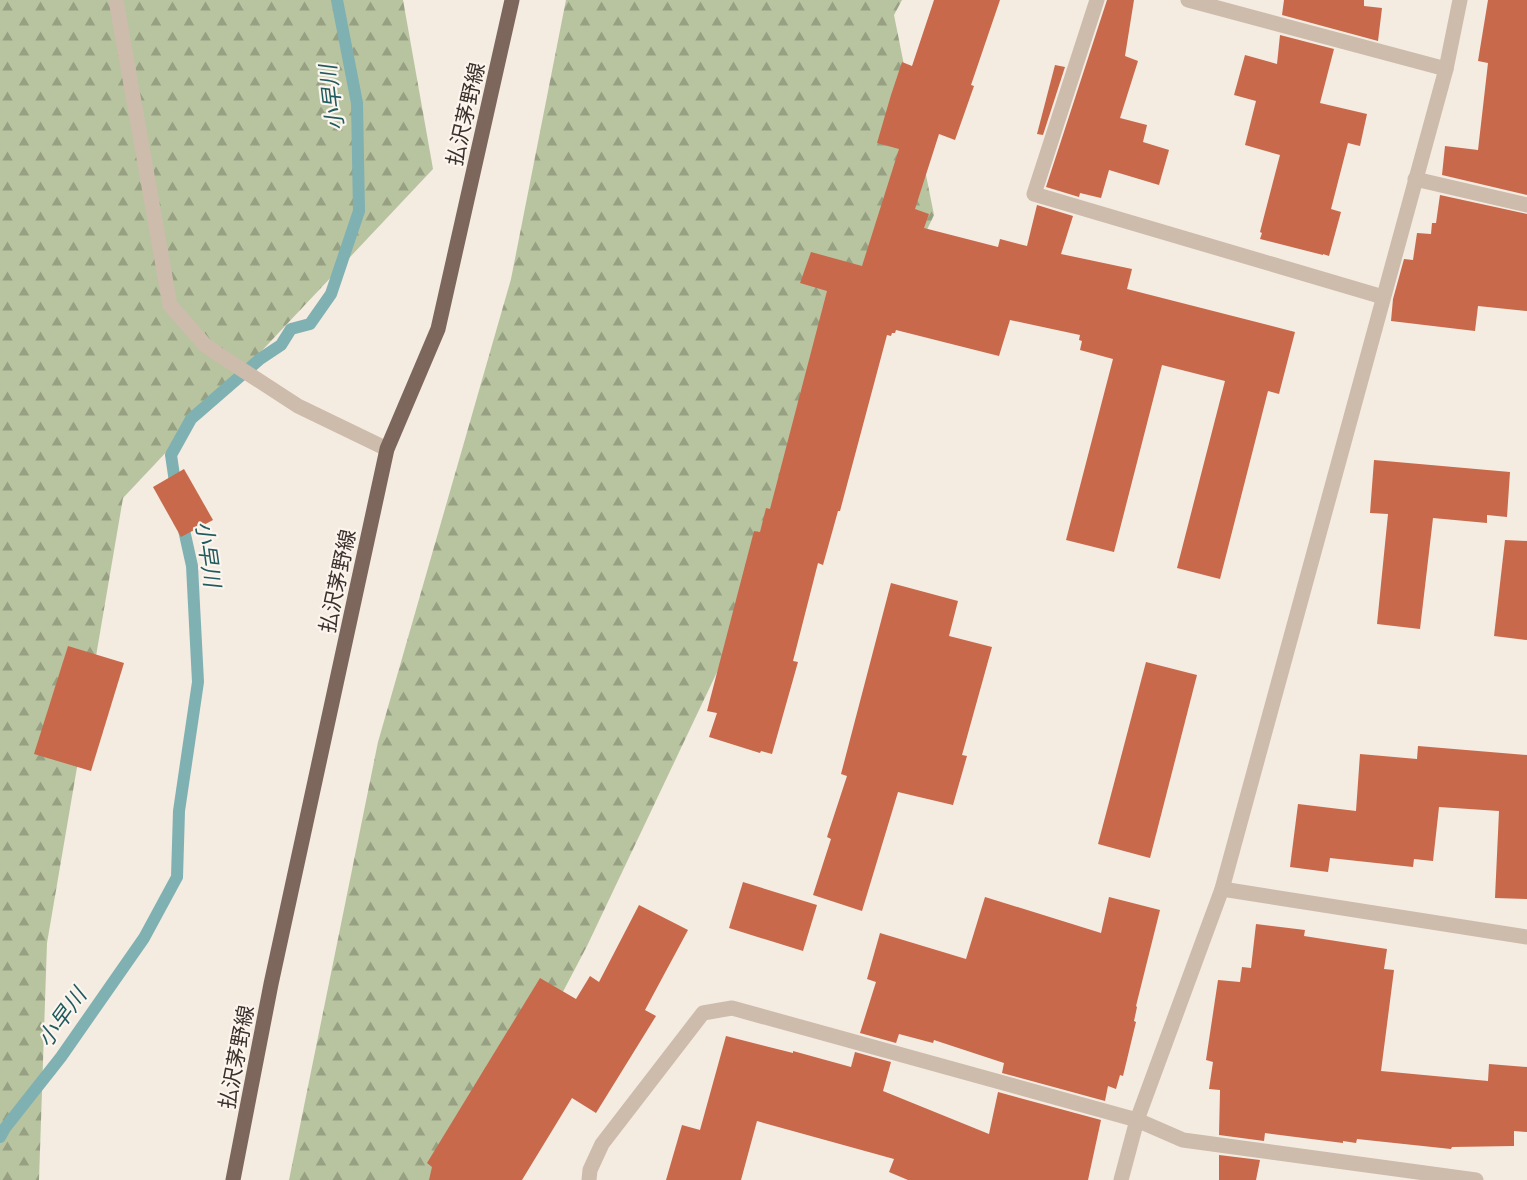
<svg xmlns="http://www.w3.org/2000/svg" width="1527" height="1180" viewBox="0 0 1527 1180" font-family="'Golos Text','Noto Sans JP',sans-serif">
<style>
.forest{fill:url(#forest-firs)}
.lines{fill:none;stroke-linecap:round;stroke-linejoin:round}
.stream{stroke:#7fb0b2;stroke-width:12}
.building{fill:#c8694b}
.minor{stroke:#cdbbac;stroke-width:15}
.major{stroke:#7d675c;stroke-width:15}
.labels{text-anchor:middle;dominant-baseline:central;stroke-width:4.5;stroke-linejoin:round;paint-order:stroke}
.street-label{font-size:21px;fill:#3b302b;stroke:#fbf5ee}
.water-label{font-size:22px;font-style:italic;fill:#1f5a5e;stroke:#fbf5ee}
</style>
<defs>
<pattern id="forest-firs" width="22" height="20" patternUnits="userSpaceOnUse" patternTransform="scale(1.5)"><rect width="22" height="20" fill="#b8c4a0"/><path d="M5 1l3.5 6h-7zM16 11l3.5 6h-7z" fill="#97a083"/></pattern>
</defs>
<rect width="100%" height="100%" fill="#f4ebe1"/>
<g class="forest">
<path d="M0,0H403L433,169L123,498L47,943L39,1180H0Z"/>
<path d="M566,0H902L894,15L934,215L587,946L464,1180H289L378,742L511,279Z"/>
</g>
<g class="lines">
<g class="stream">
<path d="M176,489L171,455L191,419L260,359L281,345L291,329L310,324L331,294L359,211L357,103L337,0"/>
<path d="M0,1137L5,1128L61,1057L144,938L177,877L179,811L198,682L192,566L182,521"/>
</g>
</g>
<g class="building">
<path d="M934,0H1000L971,85L974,86L955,140L939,134L915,209L929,214L924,228L998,247L1000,239L1027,246L1037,205L1073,216L1061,254L1132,269L1127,289L1295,332L1279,394L1268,391L1220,579L1177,568L1225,381L1162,365L1114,552L1066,540L1113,359L1080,350L1082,341L1079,340L1080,335L1010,320L999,356L896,330L895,333H892L891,336L887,335L840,511H838L823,565L818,563L793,661L798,662L772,754L761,751L760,753L709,737L717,713L707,711L754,531L760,532L766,508L770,509L827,291L800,283L811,252L862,266L899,149L877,143L891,95L902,62L912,66Z"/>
<path d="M1107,0H1134L1125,56L1138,61L1120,118L1147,125L1143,142L1169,150L1159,185L1109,170L1101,198L1080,193L1079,197L1046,187Z"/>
<path d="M1284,0H1364V6L1382,8L1378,41L1282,15Z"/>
<path d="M1488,0H1527V195L1442,175L1445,146L1478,150L1488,63L1478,61Z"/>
<path d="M1280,35L1334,49L1320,103L1367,114L1360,146L1348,143L1331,209L1341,212L1329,256L1323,254V255L1260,239L1262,233L1260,232L1280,155L1245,145L1256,101L1234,95L1245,55L1277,64Z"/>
<path d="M1055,65L1065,67L1043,135L1037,134Z"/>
<path d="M1440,195L1527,214V311L1478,306L1475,331L1391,321L1393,299L1404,259L1413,260L1417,233L1431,234L1432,223H1436Z"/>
<path d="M1374,460L1510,472L1507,517L1487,515V523L1433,518L1420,629L1377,624L1388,514L1370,513Z"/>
<path d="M184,469L213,520L181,537L153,487Z"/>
<path d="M1505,540L1527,541V640L1494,636Z"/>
<path d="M891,583L958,601L949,636L992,647L962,755L967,756L953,805L898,792L862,911L813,895L831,839L827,837L847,776L841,774Z"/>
<path d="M68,646L124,663L91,771L34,754Z"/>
<path d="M1146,662L1197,675L1150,858L1098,844Z"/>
<path d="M1418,746L1527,755V899L1495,898L1499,811L1439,807L1433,861L1414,859L1413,867L1330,858L1328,872L1290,867L1298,804L1356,811L1360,754L1417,759Z"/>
<path d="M743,882L817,905L803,951L729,928Z"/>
<path d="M985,897L1101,933L1109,897L1160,910L1136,1006L1137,1007L1134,1021L1136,1022L1123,1076L1120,1075L1116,1089L1108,1086L1105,1101L1002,1073L1004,1063L934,1040L933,1043L899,1034L896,1043L860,1033L876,982L867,979L880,933L966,959Z"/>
<path d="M639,905L688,930L645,1010L656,1016L596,1113L572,1098L522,1180H429L432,1167L427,1163L540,978L576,999L590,976L599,982Z"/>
<path d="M1256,924L1305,930L1304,936L1387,949L1384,969L1394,970L1381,1071L1488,1081L1489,1064L1527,1067V1132L1514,1131V1146L1452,1147L1451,1149L1357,1139L1356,1143L1343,1141V1143L1265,1133L1264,1141L1219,1135L1220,1090L1209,1089L1213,1062L1206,1060L1218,980L1240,982L1242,967L1251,968Z"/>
<path d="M726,1036L793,1053V1051L851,1067L855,1052L891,1062L883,1091L989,1134L998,1092L1101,1120L1088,1180H908L889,1172L894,1159L757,1121L741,1180H666L682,1125L700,1130Z"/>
<path d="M1219,1155L1260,1160L1256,1180H1219Z"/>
</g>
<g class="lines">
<g class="minor">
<path d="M116,0L170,305L205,345L221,356L298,406L387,449"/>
<path d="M1097,0L1034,194L1383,297"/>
<path d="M1188,0L1446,69"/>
<path d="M1415,179L1527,205"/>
<path d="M1222,889L1527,937"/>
<path d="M589,1180L590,1170L602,1144L703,1013L732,1008L1137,1120L1183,1140L1476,1180"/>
<path d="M1121,1180L1137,1120L1222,889L1446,69L1460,0"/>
</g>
<path class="major" d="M233,1180L271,984L387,449L438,329L512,0"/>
</g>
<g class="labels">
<g class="street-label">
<text transform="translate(465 114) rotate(-77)">払沢茅野線</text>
<text transform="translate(337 581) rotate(-78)">払沢茅野線</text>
<text transform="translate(236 1057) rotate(-79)">払沢茅野線</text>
</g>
<g class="water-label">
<text transform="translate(331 98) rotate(-97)">小早川</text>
<text transform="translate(209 554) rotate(82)">小早川</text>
<text transform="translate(61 1017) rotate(-54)">小早川</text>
</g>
</g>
</svg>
